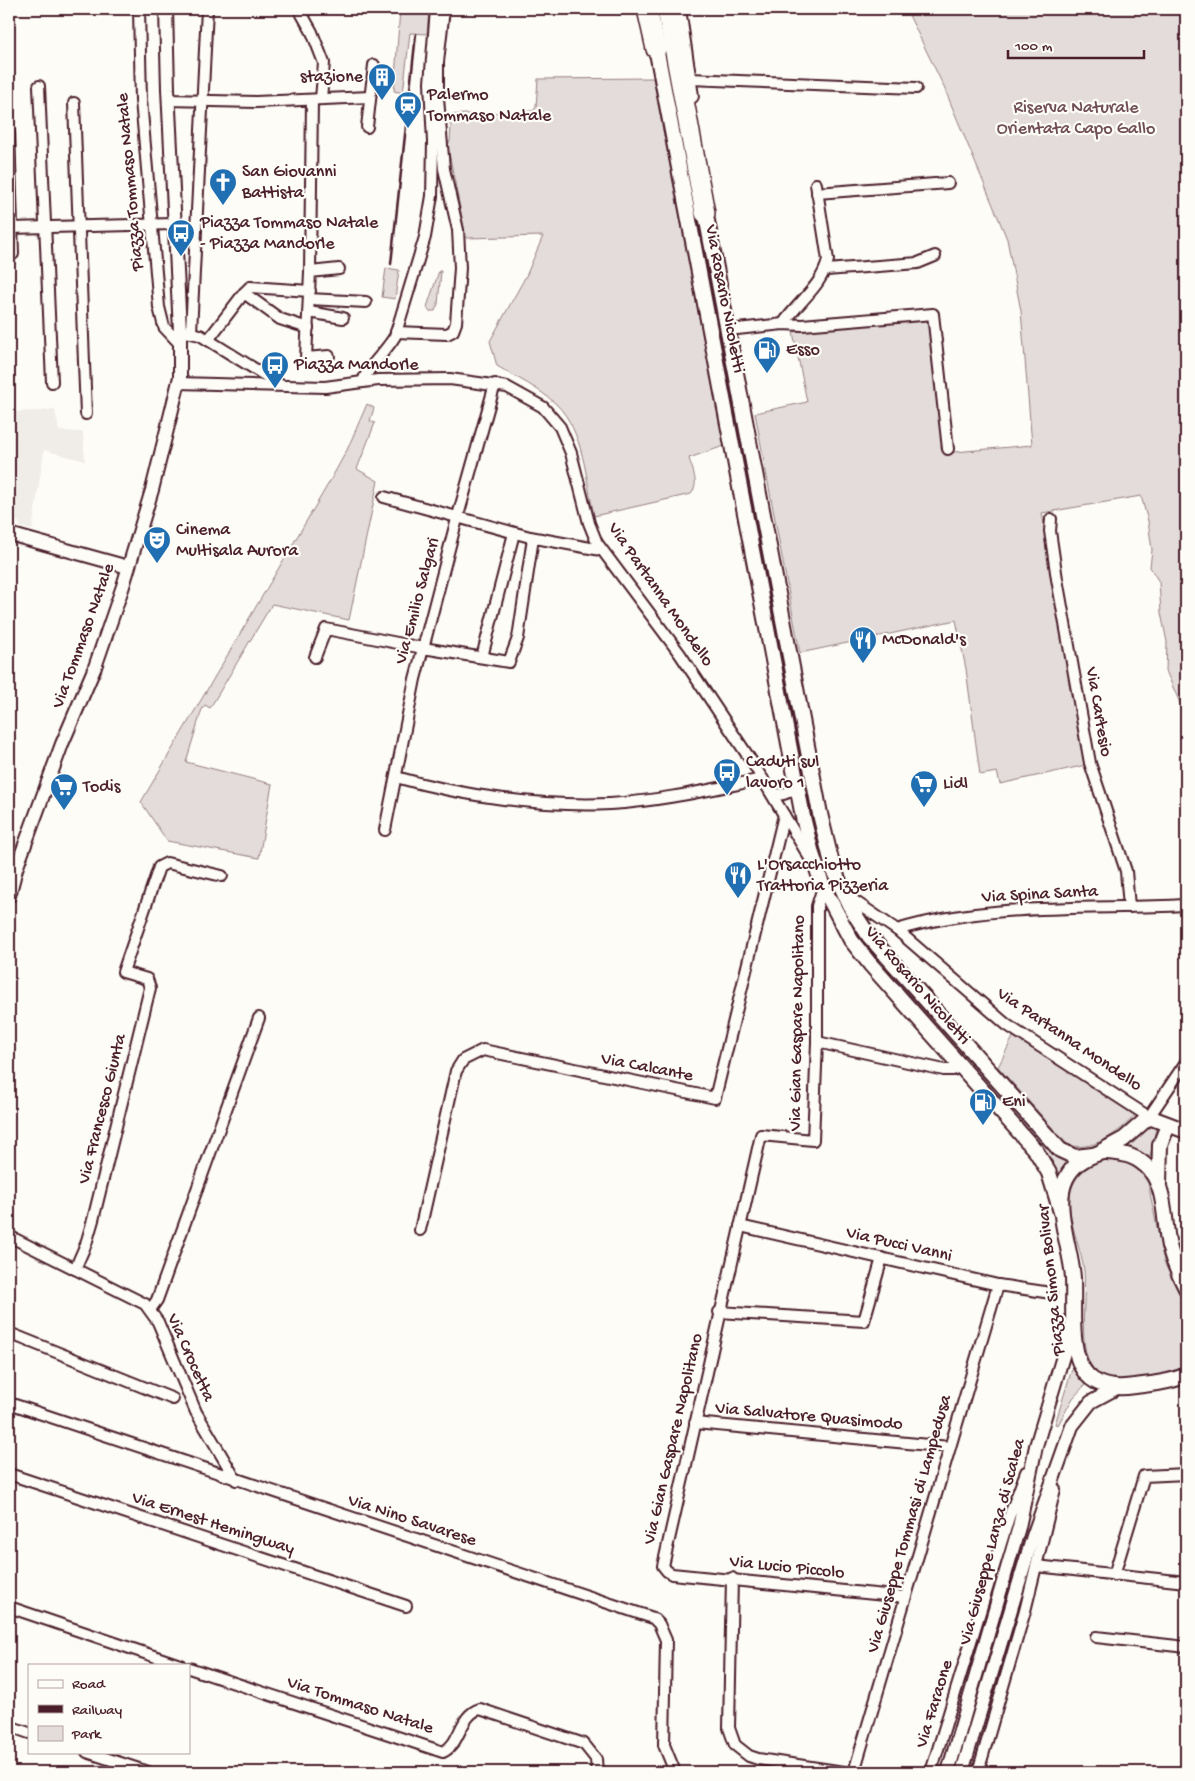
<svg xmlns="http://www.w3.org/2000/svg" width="1195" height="1781" viewBox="0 0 1195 1781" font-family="'Gochi Hand',sans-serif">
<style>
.built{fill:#f0ece8}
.green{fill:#e3dcda;stroke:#967e82}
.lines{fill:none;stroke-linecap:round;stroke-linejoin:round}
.minor-casing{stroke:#4a1f2b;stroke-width:14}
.tertiary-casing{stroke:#4a1f2b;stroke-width:16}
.secondary-casing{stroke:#4a1f2b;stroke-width:18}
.motorway-casing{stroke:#4a1f2b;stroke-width:22}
.minor{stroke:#fdfcf7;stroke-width:10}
.tertiary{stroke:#fdfcf7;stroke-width:12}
.secondary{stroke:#fdfcf7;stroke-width:14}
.motorway{stroke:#fdfcf7;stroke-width:19}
.rail{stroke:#4a1f2b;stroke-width:2.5}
.labels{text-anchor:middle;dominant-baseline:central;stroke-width:4.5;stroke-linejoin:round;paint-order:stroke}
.poi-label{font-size:18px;fill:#4a1f2b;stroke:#fdfcf7;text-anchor:start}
.park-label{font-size:18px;fill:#704e57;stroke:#fdfcf7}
.street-label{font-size:18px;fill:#4a1f2b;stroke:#fdfcf7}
</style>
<rect width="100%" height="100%" fill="#fdfcf7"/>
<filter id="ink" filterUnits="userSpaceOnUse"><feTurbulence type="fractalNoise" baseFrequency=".02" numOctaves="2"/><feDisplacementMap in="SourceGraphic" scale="10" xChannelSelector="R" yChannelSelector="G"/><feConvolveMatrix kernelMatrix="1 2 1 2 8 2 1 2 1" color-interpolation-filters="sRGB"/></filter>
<g filter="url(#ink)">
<path class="built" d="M9,293L15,410L17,412L55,410L59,431L83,432L85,461L44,450L32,530L20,527L19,522L9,519Z"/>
<g class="green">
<path d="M400,9H429L427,34L410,33L403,93L394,91Z"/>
<path d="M655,9H663L774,606L771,607Z"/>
<path d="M906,9H1186V717L1166,671L1167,642L1161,613L1159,582L1150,567L1152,550L1148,521L1141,496L1042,513L1086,765L1000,784L997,772L980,775L966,669L956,620L800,653L755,413L807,402L793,332L929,318L944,453L1032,445L1021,311L1007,239L943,85Z"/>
<path d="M653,78L724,446L689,458C692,469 700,484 691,494L594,516C586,480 584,431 556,404C539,388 517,378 497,366L490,341L527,274L543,236L466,238L447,143L450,142L451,126L446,115L533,111L536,107L538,79Z"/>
<path d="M386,268L399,270L395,299L382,297Z"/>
<path d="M439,271H441L438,304L435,311H429L427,307Z"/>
<path d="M367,404L374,408L370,421L375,423L357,469L378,481L349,620L272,604L210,708L205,705L202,709L186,762L272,784L259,858L167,841L141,802L330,481L347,450Z"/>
<path d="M780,639L824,860L863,939L1057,1156L1067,1162L1058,1175L1041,1147L860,942L835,900L819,862L777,641Z"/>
<path d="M1014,1035L1135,1115C1121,1132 1089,1154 1067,1144L998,1067Z"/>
<path d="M1149,1124L1156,1128L1150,1157L1125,1144Z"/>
<path d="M1105,1160L1122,1161L1132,1166L1142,1174L1148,1183L1164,1262L1186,1308V1364C1172,1375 1153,1376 1135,1379C1065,1392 1088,1313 1084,1271C1081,1245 1062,1211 1073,1185C1079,1171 1091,1164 1105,1160Z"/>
<path d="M1072,1369L1085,1385L1073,1398L1058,1425L1055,1424Z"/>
</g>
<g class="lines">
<g class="minor-casing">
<g id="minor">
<path d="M139,9L141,100L159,307L164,327L180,344"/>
<path d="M299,9L312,32L324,63L321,99"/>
<path d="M690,79L916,88"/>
<path d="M39,86L52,382"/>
<path d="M168,100L256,102L370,97"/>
<path d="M74,103L86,414"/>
<path d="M367,127L374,65"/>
<path d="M9,132L13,254"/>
<path d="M817,193L948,183"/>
<path d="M9,228L174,224"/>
<path d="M826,270L918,263L935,256"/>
<path d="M310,272L312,100"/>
<path d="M244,293L250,287L310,291"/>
<path d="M309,299L366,302"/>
<path d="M309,312L343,318"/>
<path d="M783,324C798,302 822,286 828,260L816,184"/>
<path d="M728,330L783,324L802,325L933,314L948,449"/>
<path d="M186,332L200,335L279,384"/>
<path d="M191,332L207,9"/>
<path d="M396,332L447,334L453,331L456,323L460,268L458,230L444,169L438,98V62L444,9"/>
<path d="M208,340L244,293L280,319L308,328"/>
<path d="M329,356L306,358L310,272L339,269"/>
<path d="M363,382C366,368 386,352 395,336L425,237L432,196L433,142L430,83L436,9"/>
<path d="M178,383L325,387L378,380L450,379L507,387L543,407L560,427L571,453L589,523L597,543L680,654L754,765L811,860"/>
<path d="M384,497L530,537L601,550"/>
<path d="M1051,519L1050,531L1057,579L1090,763L1126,871L1129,907"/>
<path d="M315,657L326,629L423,648L509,662L518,638L533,538"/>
<path d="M482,657L514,533"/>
<path d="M396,777C462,796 541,807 610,804C661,801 712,789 763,779"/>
<path d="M770,791C782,798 790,794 796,781"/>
<path d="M385,830L415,679L454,530L495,384"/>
<path d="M823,887L817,906V1042L813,1140L761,1135L663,1566L667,1571L672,1574L905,1597"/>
<path d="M847,896L897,930L1007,1025L1149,1117L1186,1062"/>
<path d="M897,930C990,902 1091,910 1186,905"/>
<path d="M817,1042L944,1070H953L960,1066"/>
<path d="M740,1226L998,1285L1051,1293"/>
<path d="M420,1230L456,1071L463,1060L483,1050L715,1098L784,815"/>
<path d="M9,1236L145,1304L158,1322L196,1412L236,1480"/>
<path d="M75,1269L86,1244L93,1220L150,988L147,979L123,972L157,873L159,867L167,863L222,876"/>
<path d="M150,1310L157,1300L259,1018"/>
<path d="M719,1312L864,1321L882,1258"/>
<path d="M9,1333L173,1399"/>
<path d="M9,1403L653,1618L659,1624L666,1640L664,1745L675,1772"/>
<path d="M695,1423L950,1447"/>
<path d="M9,1474L406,1606"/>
<path d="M1036,1566L1186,1582"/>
<path d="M1114,1575L1144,1476L1186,1474"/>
<path d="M732,1578L729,1728L735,1745L749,1756L758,1759L844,1772"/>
<path d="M9,1607L180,1665"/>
<path d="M1096,1637L1186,1647"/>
<path d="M189,1668L443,1752C461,1744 459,1715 480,1709L584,1744L596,1759L597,1772"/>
<path d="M9,1726L29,1733"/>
<path d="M87,1752L148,1772"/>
<path d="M854,1772L998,1285"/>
<path d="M931,1772L1009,1517L1026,1472"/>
<path d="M978,1772L1025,1611L1055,1489"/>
</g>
</g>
<g class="tertiary-casing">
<g id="tertiary">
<path d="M9,534L128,567"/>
<path d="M9,896L16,869L62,744L95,667L123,586L152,490L180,377V331L168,89L166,9"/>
<path d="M948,1772L1019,1527L1036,1446L1072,1326"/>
<path d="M962,1772L1033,1536L1072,1426L1091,1402L1115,1389"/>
</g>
</g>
<g class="secondary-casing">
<g id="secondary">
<path d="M678,9L691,96"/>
<path d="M655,42L803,817L812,854L823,887L851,940L870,964L1036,1151L1049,1173L1061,1212"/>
<path d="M704,205L820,814L833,868L852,910L869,936L1060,1150L1075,1157L1093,1155"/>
<path d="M1102,1151L1124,1139L1149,1117L1186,1131"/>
<path d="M1159,1183L1160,1145L1168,1125"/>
<path d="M1186,1288C1179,1275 1173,1261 1169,1246C1164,1223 1166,1189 1150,1170C1138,1156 1124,1153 1106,1152C1099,1151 1092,1156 1085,1159C1041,1183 1071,1241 1073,1278C1075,1328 1061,1397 1135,1386C1152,1384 1171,1382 1186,1375"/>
</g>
</g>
<g class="motorway-casing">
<g id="motorway">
<path d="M647,9L656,49"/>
<path d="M667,9L705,213"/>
</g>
</g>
<use href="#minor" class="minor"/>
<use href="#tertiary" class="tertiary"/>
<use href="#secondary" class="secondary"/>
<use href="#motorway" class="motorway"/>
<path class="rail" d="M391,264L416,34"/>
</g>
</g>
<defs>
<g id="building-pin" transform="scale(1.4375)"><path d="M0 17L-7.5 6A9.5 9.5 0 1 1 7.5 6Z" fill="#1f6fb2" stroke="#fdfcf7"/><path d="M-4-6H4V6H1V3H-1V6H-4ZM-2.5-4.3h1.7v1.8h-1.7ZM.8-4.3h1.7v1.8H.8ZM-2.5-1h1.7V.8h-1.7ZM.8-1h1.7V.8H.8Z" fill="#fff"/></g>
<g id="station-pin" transform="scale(1.4375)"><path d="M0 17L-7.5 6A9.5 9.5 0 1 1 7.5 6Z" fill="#1f6fb2" stroke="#fdfcf7"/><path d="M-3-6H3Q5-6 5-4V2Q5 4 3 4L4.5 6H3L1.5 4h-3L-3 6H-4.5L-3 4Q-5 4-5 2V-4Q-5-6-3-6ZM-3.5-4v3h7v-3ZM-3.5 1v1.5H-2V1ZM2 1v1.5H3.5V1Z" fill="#fff"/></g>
<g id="church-pin" transform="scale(1.4375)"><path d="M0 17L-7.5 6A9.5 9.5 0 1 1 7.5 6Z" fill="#1f6fb2" stroke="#fdfcf7"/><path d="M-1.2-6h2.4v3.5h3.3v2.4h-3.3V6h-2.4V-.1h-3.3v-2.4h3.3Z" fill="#fff"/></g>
<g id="bus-pin" transform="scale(1.4375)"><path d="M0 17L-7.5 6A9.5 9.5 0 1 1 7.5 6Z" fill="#1f6fb2" stroke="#fdfcf7"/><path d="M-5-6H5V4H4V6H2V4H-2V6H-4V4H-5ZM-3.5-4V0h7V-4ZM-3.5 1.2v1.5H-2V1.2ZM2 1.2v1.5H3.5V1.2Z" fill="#fff"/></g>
<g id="fuel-pin" transform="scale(1.4375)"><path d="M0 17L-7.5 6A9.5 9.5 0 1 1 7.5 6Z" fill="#1f6fb2" stroke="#fdfcf7"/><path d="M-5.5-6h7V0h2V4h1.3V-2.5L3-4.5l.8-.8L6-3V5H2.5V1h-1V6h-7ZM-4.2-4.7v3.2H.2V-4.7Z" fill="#fff"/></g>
<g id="theatre-pin" transform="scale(1.4375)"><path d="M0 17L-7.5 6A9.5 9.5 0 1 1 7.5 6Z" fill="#1f6fb2" stroke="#fdfcf7"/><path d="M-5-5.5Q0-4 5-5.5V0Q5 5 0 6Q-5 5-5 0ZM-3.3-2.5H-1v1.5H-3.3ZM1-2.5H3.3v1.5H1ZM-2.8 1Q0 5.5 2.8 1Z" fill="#fff"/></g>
<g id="restaurant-pin" transform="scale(1.4375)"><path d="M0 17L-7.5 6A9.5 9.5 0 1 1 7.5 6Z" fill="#1f6fb2" stroke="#fdfcf7"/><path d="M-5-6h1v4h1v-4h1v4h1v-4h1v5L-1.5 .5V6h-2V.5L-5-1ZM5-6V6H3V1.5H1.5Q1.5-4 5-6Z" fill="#fff"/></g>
<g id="supermarket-pin" transform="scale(1.4375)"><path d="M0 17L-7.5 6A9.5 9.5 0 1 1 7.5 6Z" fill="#1f6fb2" stroke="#fdfcf7"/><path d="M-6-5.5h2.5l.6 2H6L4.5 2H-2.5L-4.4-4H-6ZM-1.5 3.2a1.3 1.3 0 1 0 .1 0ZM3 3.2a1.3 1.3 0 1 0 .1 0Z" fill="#fff"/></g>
</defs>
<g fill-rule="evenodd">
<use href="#building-pin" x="382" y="77"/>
<use href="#station-pin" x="408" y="105"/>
<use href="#church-pin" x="223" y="182"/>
<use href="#bus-pin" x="181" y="233"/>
<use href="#fuel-pin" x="767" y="350"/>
<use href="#bus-pin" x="275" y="365"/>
<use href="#theatre-pin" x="157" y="540"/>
<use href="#restaurant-pin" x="863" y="640"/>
<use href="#bus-pin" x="727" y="772"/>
<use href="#supermarket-pin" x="924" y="784"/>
<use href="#supermarket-pin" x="64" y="787"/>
<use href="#restaurant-pin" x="738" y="875"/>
<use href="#fuel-pin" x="983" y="1102"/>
</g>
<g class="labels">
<g class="poi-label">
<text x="363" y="77" text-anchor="end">stazione</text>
<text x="427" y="95">Palermo<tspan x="427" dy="21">Tommaso Natale</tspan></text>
<text x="242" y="172">San Giovanni<tspan x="242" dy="21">Battista</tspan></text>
<text x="200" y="223">Piazza Tommaso Natale<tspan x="200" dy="21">- Piazza Mandorle</tspan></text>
<text x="786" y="350">Esso</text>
<text x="294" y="365">Piazza Mandorle</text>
<text x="176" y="530">Cinema<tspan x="176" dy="21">Multisala Aurora</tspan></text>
<text x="882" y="640">McDonald's</text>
<text x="746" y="762">Caduti sul<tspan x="746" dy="21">lavoro 1</tspan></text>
<text x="943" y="784">Lidl</text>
<text x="83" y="787">Todis</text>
<text x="757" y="865">L'Orsacchiotto<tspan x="757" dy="21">Trattoria Pizzeria</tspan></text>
<text x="1002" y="1102">Eni</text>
</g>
<g class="park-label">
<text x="1076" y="108">Riserva Naturale<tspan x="1076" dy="21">Orientata Capo Gallo</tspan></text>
</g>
<g class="street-label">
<text transform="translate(131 182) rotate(-95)">Piazza Tommaso Natale</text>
<text transform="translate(724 299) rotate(79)">Via Rosario Nicoletti</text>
<text transform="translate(660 595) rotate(55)">Via Partanna Mondello</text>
<text transform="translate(418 601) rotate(-75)">Via Emilio Salgari</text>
<text transform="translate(84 636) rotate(-70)">Via Tommaso Natale</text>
<text transform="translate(1098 712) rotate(80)">Via Cartesio</text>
<text transform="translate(1040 895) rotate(-3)">Via Spina Santa</text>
<text transform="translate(917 986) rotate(49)">Via Rosario Nicoletti</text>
<text transform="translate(798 1023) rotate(-89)">Via Gian Gaspare Napolitano</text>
<text transform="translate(1069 1040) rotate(34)">Via Partanna Mondello</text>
<text transform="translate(647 1068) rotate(11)">Via Calcante</text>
<text transform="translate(103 1109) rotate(-76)">Via Francesco Giunta</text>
<text transform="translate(899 1245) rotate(13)">Via Pucci Vanni</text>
<text transform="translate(1052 1280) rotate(-96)">Piazza Simon Bolivar</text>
<text transform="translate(190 1358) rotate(66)">Via Crocetta</text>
<text transform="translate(809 1417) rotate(5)">Via Salvatore Quasimodo</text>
<text transform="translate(674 1439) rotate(-77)">Via Gian Gaspare Napolitano</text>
<text transform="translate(412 1521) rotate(18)">Via Nino Savarese</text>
<text transform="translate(213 1524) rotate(18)">Via Ernest Hemingway</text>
<text transform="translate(910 1524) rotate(-74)">Via Giuseppe Tommasi di Lampedusa</text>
<text transform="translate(993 1542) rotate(-75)">Via Giuseppe Lanza di Scalea</text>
<text transform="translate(787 1568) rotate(6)">Via Lucio Piccolo</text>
<text transform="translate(935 1704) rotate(-73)">Via Faraone</text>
<text transform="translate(360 1706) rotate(18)">Via Tommaso Natale</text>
</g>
</g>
<rect width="1195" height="1781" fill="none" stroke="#fdfcf7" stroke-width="30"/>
<rect x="15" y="15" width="1165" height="1751" fill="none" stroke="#4a1f2b" stroke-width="2" filter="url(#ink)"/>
<rect x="28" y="1664" width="162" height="90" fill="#fdfcf7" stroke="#b5a4a5"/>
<rect x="38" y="1680" width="25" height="8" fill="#fdfcf7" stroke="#b5a4a5"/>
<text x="72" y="1688" font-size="15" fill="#4a1f2b">Road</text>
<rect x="38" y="1705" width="25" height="8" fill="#4a1f2b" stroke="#b5a4a5"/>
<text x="72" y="1714" font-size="15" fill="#4a1f2b">Railway</text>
<rect x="38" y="1726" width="25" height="15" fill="#e3dcda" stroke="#b5a4a5"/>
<text x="72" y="1738" font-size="15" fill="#4a1f2b">Park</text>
<path d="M1008 50v8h136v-8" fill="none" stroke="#4a1f2b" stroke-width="2.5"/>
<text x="1015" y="50" font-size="15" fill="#4a1f2b" stroke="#fdfcf7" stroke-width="4" paint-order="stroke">100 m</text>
</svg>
